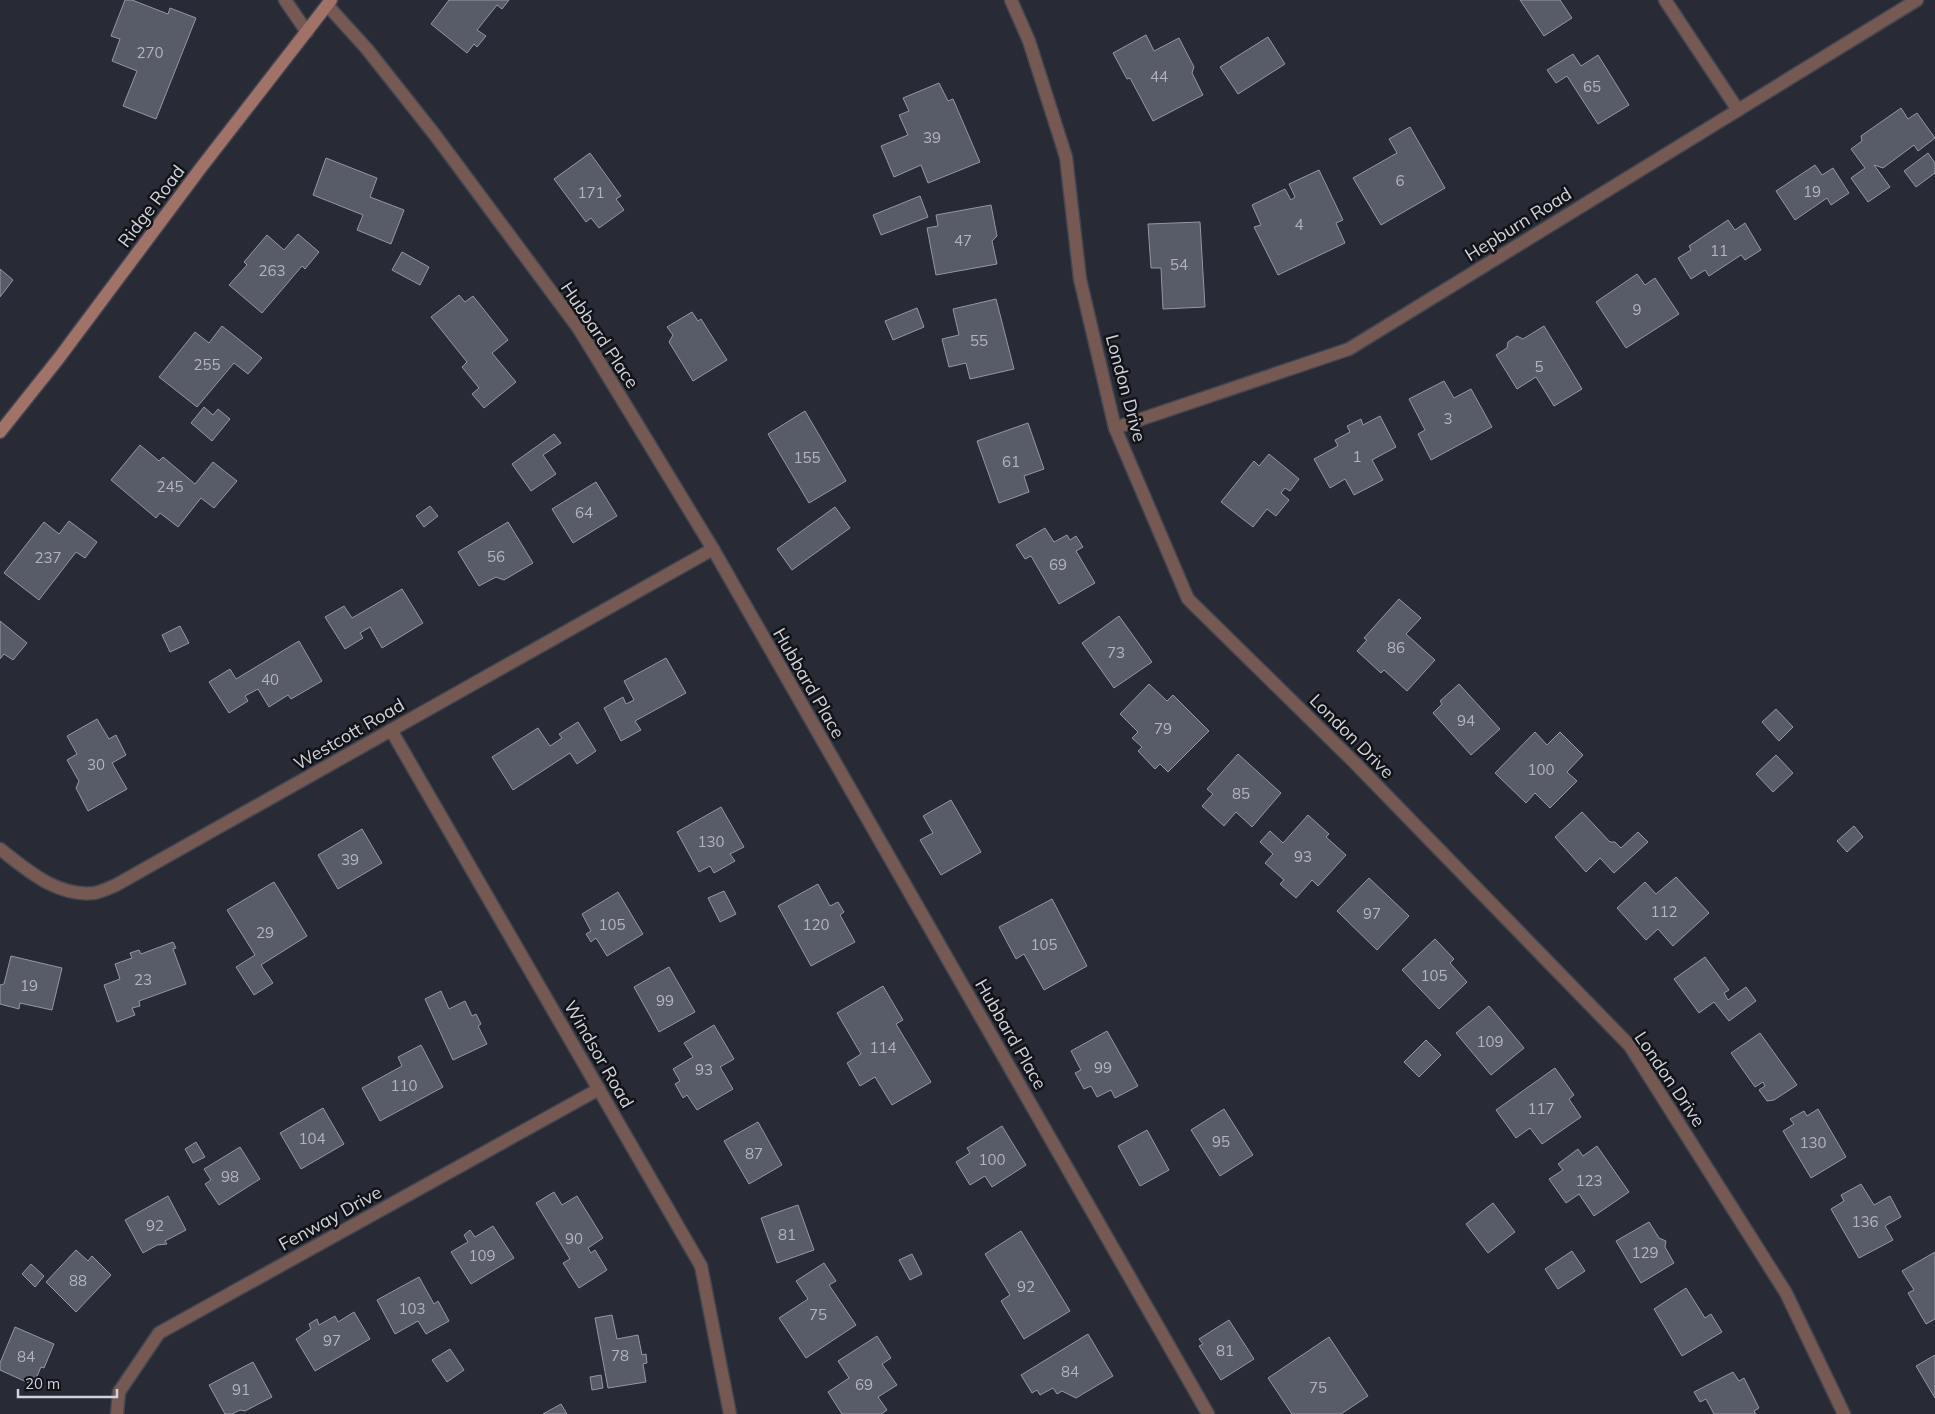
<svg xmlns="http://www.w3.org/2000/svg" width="1935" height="1414" viewBox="0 0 1935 1414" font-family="Mulish,sans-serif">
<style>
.building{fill:#585b68;stroke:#9497a5}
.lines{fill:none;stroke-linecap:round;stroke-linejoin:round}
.street-casing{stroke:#434550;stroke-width:15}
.secondary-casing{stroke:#434550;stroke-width:15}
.street{stroke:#765953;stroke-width:12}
.secondary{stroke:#a07268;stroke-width:12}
.labels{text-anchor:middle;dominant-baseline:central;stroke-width:5;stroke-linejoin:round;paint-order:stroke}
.number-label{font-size:15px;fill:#b3b5be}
.street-label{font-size:18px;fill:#d1d3db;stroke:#121318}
</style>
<rect width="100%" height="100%" fill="#282a35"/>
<g class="building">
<path d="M125,0H132L168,14L170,8L196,18L156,119L123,106L137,71L112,61L120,39L111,36Z"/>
<path d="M449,0H509L502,9L497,5L477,30L486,36L477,47L474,44L467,53L431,24Z"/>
<path d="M1520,0H1560L1572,18L1544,36Z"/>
<path d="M1146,35L1154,51L1179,38L1194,67L1192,73L1203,95L1153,121L1130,78L1127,79L1113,53Z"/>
<path d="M1268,37L1285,64L1238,94L1220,67Z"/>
<path d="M1573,54L1581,66L1598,55L1629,105L1598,124L1567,76L1556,83L1547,70Z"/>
<path d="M939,83L948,101L953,99L980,162L928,183L921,165L894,177L881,146L908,135L899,115L909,111L903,98Z"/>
<path d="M1901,108L1908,119L1917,113L1935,138L1918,151L1914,145L1883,168L1874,165L1890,187L1868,202L1851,178L1865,168L1851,149L1862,141L1861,136Z"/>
<path d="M1410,127L1445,188L1381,225L1353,178L1397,153L1389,139Z"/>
<path d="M590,153L621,196L616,199L624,210L599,228L591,218L586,222L554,179Z"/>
<path d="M1928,153L1935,163V173L1916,187L1904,171Z"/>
<path d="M326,158L377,178L370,197L404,210L391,244L357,230L363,215L313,195Z"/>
<path d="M1815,165L1822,175L1833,168L1849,193L1831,205L1827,198L1795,220L1776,191Z"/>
<path d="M1319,170L1343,220L1336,223L1345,243L1278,275L1254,227L1261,225L1252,205L1285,189L1291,200L1295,197L1289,184Z"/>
<path d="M920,196L928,217L881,235L873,215Z"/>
<path d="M991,205L997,236L992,241L997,264L936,275L927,228L938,226L936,215Z"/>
<path d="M1728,220L1735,230L1745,223L1761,250L1745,260L1741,255L1709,276L1705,270L1691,279L1678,258L1691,250L1689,246Z"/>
<path d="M1200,222L1205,307L1163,309L1161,268H1151L1148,224Z"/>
<path d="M298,234L319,252L305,269L302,266L262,313L229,285L247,265L244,262L267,235L284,250Z"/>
<path d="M402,252L429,267L420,285L392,270Z"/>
<path d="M0,269L13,280L0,297Z"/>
<path d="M1637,274L1645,285L1655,278L1679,314L1626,348L1596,302Z"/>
<path d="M459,295L465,302L473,296L508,340L492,353L516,382L484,408L472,394L479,388L462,367L467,362L431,317Z"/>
<path d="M996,299L1014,369L970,379L966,363L949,367L942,339L959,335L953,309Z"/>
<path d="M917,308L924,327L893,340L885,321Z"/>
<path d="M692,312L698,321L701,319L727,360L693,381L669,342L673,335L667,327Z"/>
<path d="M222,326L262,358L248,374L234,363L197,407L159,377L195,332L209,343Z"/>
<path d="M1544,326L1582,389L1554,406L1536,377L1517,389L1496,355L1507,348L1508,342L1517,336L1523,339Z"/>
<path d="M1444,381L1454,398L1471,389L1492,427L1431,460L1418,434L1425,430L1409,399Z"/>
<path d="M204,407L213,415L218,409L230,419L212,441L191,423Z"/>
<path d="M805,411L846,481L809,503L768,434Z"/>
<path d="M1380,416L1396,447L1372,460L1383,480L1354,495L1345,479L1330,488L1314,459L1338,446L1335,440L1350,432L1347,426L1361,419L1363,425Z"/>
<path d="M1028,423L1044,469L1024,476L1029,492L999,503L977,441Z"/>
<path d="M554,434L561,443L543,455L556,474L531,491L512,464Z"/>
<path d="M140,445L159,461L163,457L195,484L213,462L237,481L214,508L201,498L178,527L160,513L156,518L111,480Z"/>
<path d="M1269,454L1299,479L1290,491L1285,488L1281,493L1289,500L1276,516L1267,509L1253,527L1221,502L1254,461L1259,466Z"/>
<path d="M596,482L617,516L573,543L552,509Z"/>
<path d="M430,506L438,516L424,527L416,516Z"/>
<path d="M835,507L850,528L792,570L777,549Z"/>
<path d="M69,521L97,542L85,558L76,552L39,600L4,573L44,522L59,534Z"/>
<path d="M508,522L533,563L504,580L496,577L479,586L458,552Z"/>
<path d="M1045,528L1054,542L1067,535L1070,540L1076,536L1083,547L1076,551L1095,583L1059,604L1031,556L1025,559L1016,545Z"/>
<path d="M402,589L423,623L382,648L370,627L360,633L363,638L345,649L325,617L344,606L352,618Z"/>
<path d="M1399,599L1421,618L1406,634L1435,660L1407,691L1384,670L1381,673L1357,651L1367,640L1364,638Z"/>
<path d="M1119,616L1152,662L1114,688L1082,643Z"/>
<path d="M0,621L27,643L13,660L4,654L0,659Z"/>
<path d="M180,626L189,643L170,652L162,635Z"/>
<path d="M299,641L322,681L291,699L288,695L269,707L258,689L245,696L248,701L229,713L209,682L230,669L236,679Z"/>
<path d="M666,658L686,693L635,721L641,730L621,741L604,708L623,697L626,704L634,700L624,681Z"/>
<path d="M1149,684L1167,701L1173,695L1209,731L1168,772L1160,764L1155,769L1138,751L1142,747L1132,738L1138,732L1120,714Z"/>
<path d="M1459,684L1500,729L1471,755L1433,713L1442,704L1440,701Z"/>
<path d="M1776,709L1793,727L1779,741L1762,722Z"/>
<path d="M97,719L109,739L116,735L126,755L112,763L127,789L88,811L76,788L79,781L67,760L77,754L67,736Z"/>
<path d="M578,722L596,751L577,764L570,753L513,790L492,757L538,728L550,746L562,738L559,734Z"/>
<path d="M1535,732L1547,745L1560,732L1583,755L1567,772L1577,781L1550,808L1535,793L1526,803L1495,773Z"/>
<path d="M1238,754L1281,793L1252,827L1236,812L1224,826L1202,806L1213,794L1207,789Z"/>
<path d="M1776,755L1793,773L1773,792L1756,774Z"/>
<path d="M951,800L981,852L941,875L920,840L933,833L923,816Z"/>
<path d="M721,807L744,847L730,854L735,861L714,873L710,866L699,872L677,832Z"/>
<path d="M1582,812L1610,842H1615L1621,848L1638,832L1648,842L1614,873L1600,858L1586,872L1555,837Z"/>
<path d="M1308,815L1329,834L1326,837L1346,855L1318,886L1312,880L1296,898L1280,884L1284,880L1265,863L1273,854L1260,842L1270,831L1283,843Z"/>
<path d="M1854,826L1863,837L1847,852L1837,841Z"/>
<path d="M362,829L382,863L338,889L318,855Z"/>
<path d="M1676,877L1709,913L1673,946L1658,929L1646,940L1617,908L1645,882L1656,894Z"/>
<path d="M1369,878L1409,916L1377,950L1337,911Z"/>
<path d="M274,882L307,936L261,965L273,983L254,995L236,967L255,955L227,910Z"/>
<path d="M818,884L830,906L838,902L844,912L840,915L855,942L811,966L778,906Z"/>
<path d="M724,891L736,914L720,922L708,898Z"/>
<path d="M618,892L643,934L607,956L596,938L591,942L586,934L591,931L582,914Z"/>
<path d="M1052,899L1087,966L1044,990L1024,954L1016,959L999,927Z"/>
<path d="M1435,939L1454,959L1450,963L1467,982L1439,1009L1402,970Z"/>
<path d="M173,942L176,948L173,949L186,984L139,1001L140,1006L132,1008L135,1015L117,1022L104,985L120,979L115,964L132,958L130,953L139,950L141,954Z"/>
<path d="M11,956L62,968L52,1010L20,1003L19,1009L0,1004V985L4,984Z"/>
<path d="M1705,957L1729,990L1724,993L1728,1000L1746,987L1756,1001L1729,1021L1714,1002L1699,1013L1674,979Z"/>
<path d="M669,967L695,1012L659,1032L634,987Z"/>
<path d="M883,986L903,1020L896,1024L931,1082L892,1105L875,1077L860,1086L847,1063L861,1054L837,1013Z"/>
<path d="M441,991L449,1009L465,1001L472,1016L476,1014L481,1024L478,1026L487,1044L453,1060L425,999Z"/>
<path d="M1489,1006L1524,1048L1491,1075L1456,1033Z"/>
<path d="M714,1025L734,1059L720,1067L733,1089L697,1110L687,1095L683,1098L675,1084L680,1081L673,1069L693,1057L684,1043Z"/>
<path d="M1107,1031L1138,1086L1115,1098L1111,1090L1097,1097L1091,1086L1084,1089L1075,1073L1081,1070L1071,1051Z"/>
<path d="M1760,1033L1797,1085L1774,1100L1767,1101L1759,1090L1765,1086L1763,1082L1755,1087L1731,1053Z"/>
<path d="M1426,1040L1441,1055L1419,1077L1404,1062Z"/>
<path d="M421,1045L443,1087L380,1121L362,1088L402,1066L398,1057Z"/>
<path d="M1555,1068L1574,1095L1569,1099L1581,1117L1542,1144L1530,1128L1516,1138L1496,1110Z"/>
<path d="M323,1108L344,1144L301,1169L280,1133Z"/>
<path d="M1224,1109L1253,1155L1220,1176L1191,1130Z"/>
<path d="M1818,1109L1846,1157L1811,1178L1783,1131L1794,1124L1790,1119L1804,1111L1807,1116Z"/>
<path d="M758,1122L782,1165L749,1184L724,1141Z"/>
<path d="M1002,1126L1026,1165L992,1187L985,1176L970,1185L956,1162L970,1153L967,1148Z"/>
<path d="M1147,1130L1169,1170L1140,1186L1118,1146Z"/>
<path d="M196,1142L205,1157L193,1163L185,1149Z"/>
<path d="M1597,1146L1629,1192L1594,1216L1579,1194L1566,1203L1549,1179L1563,1170L1558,1164L1578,1149L1583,1156Z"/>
<path d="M240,1147L260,1179L219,1205L205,1184L211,1180L204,1169Z"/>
<path d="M1861,1184L1874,1205L1890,1196L1901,1217L1885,1226L1893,1240L1859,1258L1831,1209L1844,1201L1841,1195Z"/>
<path d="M554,1192L562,1205L577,1196L603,1238L588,1248L591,1253L595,1250L607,1270L579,1288L563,1263L570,1259L536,1203Z"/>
<path d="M168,1196L186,1230L165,1241L167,1244L157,1245L143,1253L125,1220Z"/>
<path d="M1493,1203L1515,1232L1488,1253L1466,1224Z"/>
<path d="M798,1205L814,1250L777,1263L761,1218Z"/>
<path d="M1649,1222L1659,1238L1666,1241L1665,1247L1674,1263L1641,1283L1616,1241Z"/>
<path d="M493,1226L514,1258L471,1284L451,1252L468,1242L464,1235L470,1230L475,1237Z"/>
<path d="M1021,1231L1070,1311L1024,1339L1001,1301L1010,1295L985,1254Z"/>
<path d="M76,1250L88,1261L92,1256L111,1275L76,1312L46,1282Z"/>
<path d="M1572,1251L1585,1271L1558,1289L1545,1269Z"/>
<path d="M1935,1252V1319L1926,1324L1908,1293L1914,1290L1902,1271Z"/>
<path d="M912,1254L922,1274L910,1280L899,1260Z"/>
<path d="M824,1263L836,1281L829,1285L856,1325L806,1358L779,1318L808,1299L796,1281Z"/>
<path d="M31,1264L44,1276L35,1287L22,1274Z"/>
<path d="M419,1277L434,1304L438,1301L449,1321L426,1334L418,1321L395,1334L377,1300Z"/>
<path d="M1686,1288L1705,1318L1711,1314L1722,1332L1682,1356L1654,1309Z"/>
<path d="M354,1312L370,1339L315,1371L296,1339L311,1329L309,1324L317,1319L319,1325L335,1316L338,1322Z"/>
<path d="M612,1315L617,1339L638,1335L642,1355L646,1354L647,1363L643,1364L646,1382L608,1388L595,1318Z"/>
<path d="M1229,1320L1254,1359L1221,1380L1199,1346L1203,1344L1199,1339Z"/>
<path d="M15,1327L54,1344L44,1368L41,1367L33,1385L0,1370V1363Z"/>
<path d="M1088,1334L1113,1376L1076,1398L1062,1391L1057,1394L1053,1388L1040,1395L1037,1390L1032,1393L1021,1375Z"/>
<path d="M877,1336L891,1358L882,1364L897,1385L878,1397L887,1410L881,1414H842L828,1392L849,1378L838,1361Z"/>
<path d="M1329,1337L1368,1396L1341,1414H1292L1268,1378Z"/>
<path d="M450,1349L464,1370L447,1382L432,1360Z"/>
<path d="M1935,1355V1398L1916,1366Z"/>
<path d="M253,1362L272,1397L245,1411L240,1410L232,1414H225L209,1385Z"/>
<path d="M1733,1372L1739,1381L1744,1378L1759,1408L1754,1411L1756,1414H1714L1706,1399L1700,1402L1694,1392Z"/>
<path d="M601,1375L603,1388L592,1390L590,1377Z"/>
<path d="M561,1404L567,1414H543Z"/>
</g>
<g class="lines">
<g class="street-casing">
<g id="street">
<path d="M285,0L307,32"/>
<path d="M1011,0L1029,41L1066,157L1080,279L1115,428L1188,599L1355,763L1630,1046L1786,1293L1844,1414"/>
<path d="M1665,0L1738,110"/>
<path d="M327,5L367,49L435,135L579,329L603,368L713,549L1208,1414"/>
<path d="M1115,428L1349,349L1917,0"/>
<path d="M391,730L701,1266L730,1414"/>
<path d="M0,849C27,870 57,897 94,893C101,892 109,888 116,885L713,549"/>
<path d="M117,1414L119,1392L159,1333L599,1089"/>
</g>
</g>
<g class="secondary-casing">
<path id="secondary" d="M0,432L59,358L200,169L331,0"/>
</g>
<use href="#street" class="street"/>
<use href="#secondary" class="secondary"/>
</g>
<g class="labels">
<g class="number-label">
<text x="150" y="52">270</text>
<text x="1159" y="76">44</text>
<text x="1592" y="86">65</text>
<text x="932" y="137">39</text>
<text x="1400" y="180">6</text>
<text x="1812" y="191">19</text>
<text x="591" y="192">171</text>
<text x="1299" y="224">4</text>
<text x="963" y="240">47</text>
<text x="1719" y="250">11</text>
<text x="1179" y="264">54</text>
<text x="272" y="270">263</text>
<text x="1637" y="309">9</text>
<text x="979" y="340">55</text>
<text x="207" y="364">255</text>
<text x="1539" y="366">5</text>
<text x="1448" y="418">3</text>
<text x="1357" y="456">1</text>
<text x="807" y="457">155</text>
<text x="1011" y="461">61</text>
<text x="170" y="486">245</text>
<text x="584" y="512">64</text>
<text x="496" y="556">56</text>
<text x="48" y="557">237</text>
<text x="1058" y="564">69</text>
<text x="1396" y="647">86</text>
<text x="1116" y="652">73</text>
<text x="270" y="679">40</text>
<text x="1466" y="720">94</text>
<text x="1163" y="728">79</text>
<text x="96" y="764">30</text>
<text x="1541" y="769">100</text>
<text x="1241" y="793">85</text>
<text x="711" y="841">130</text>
<text x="1303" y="856">93</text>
<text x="350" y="859">39</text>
<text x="1664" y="911">112</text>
<text x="1372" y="913">97</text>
<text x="612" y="924">105</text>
<text x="816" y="924">120</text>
<text x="265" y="932">29</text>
<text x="1044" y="944">105</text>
<text x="1434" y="975">105</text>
<text x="143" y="979">23</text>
<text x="29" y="985">19</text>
<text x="665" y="1000">99</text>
<text x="1490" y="1041">109</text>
<text x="883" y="1047">114</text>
<text x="1103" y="1067">99</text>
<text x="704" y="1069">93</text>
<text x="404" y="1085">110</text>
<text x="1541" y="1108">117</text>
<text x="312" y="1138">104</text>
<text x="1221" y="1141">95</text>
<text x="1813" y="1142">130</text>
<text x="754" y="1153">87</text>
<text x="992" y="1159">100</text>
<text x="230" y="1176">98</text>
<text x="1589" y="1180">123</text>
<text x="1865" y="1221">136</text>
<text x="155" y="1225">92</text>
<text x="787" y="1234">81</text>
<text x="574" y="1238">90</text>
<text x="1645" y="1252">129</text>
<text x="482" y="1255">109</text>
<text x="78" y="1280">88</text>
<text x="1026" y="1286">92</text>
<text x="412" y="1308">103</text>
<text x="818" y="1314">75</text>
<text x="332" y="1340">97</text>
<text x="1225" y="1350">81</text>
<text x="620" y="1355">78</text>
<text x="26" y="1356">84</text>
<text x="1070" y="1371">84</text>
<text x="864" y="1384">69</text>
<text x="1318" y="1387">75</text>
<text x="241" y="1389">91</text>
</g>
<g class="street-label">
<text transform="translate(151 206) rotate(-53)">Ridge Road</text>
<text transform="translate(1518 224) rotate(-32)">Hepburn Road</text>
<text transform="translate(600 335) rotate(56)">Hubbard Place</text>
<text transform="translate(1126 388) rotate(75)">London Drive</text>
<text transform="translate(809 683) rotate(60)">Hubbard Place</text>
<text transform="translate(349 734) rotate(-30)">Westcott Road</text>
<text transform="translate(1352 736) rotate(45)">London Drive</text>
<text transform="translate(1011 1034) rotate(60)">Hubbard Place</text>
<text transform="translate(599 1054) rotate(60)">Windsor Road</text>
<text transform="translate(1670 1079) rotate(56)">London Drive</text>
<text transform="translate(330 1218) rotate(-29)">Fenway Drive</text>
</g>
</g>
<path d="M18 1389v8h99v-8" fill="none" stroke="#d1d3db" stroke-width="2.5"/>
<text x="25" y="1389" font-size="15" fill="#d1d3db" stroke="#121318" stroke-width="4" paint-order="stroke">20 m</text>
</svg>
